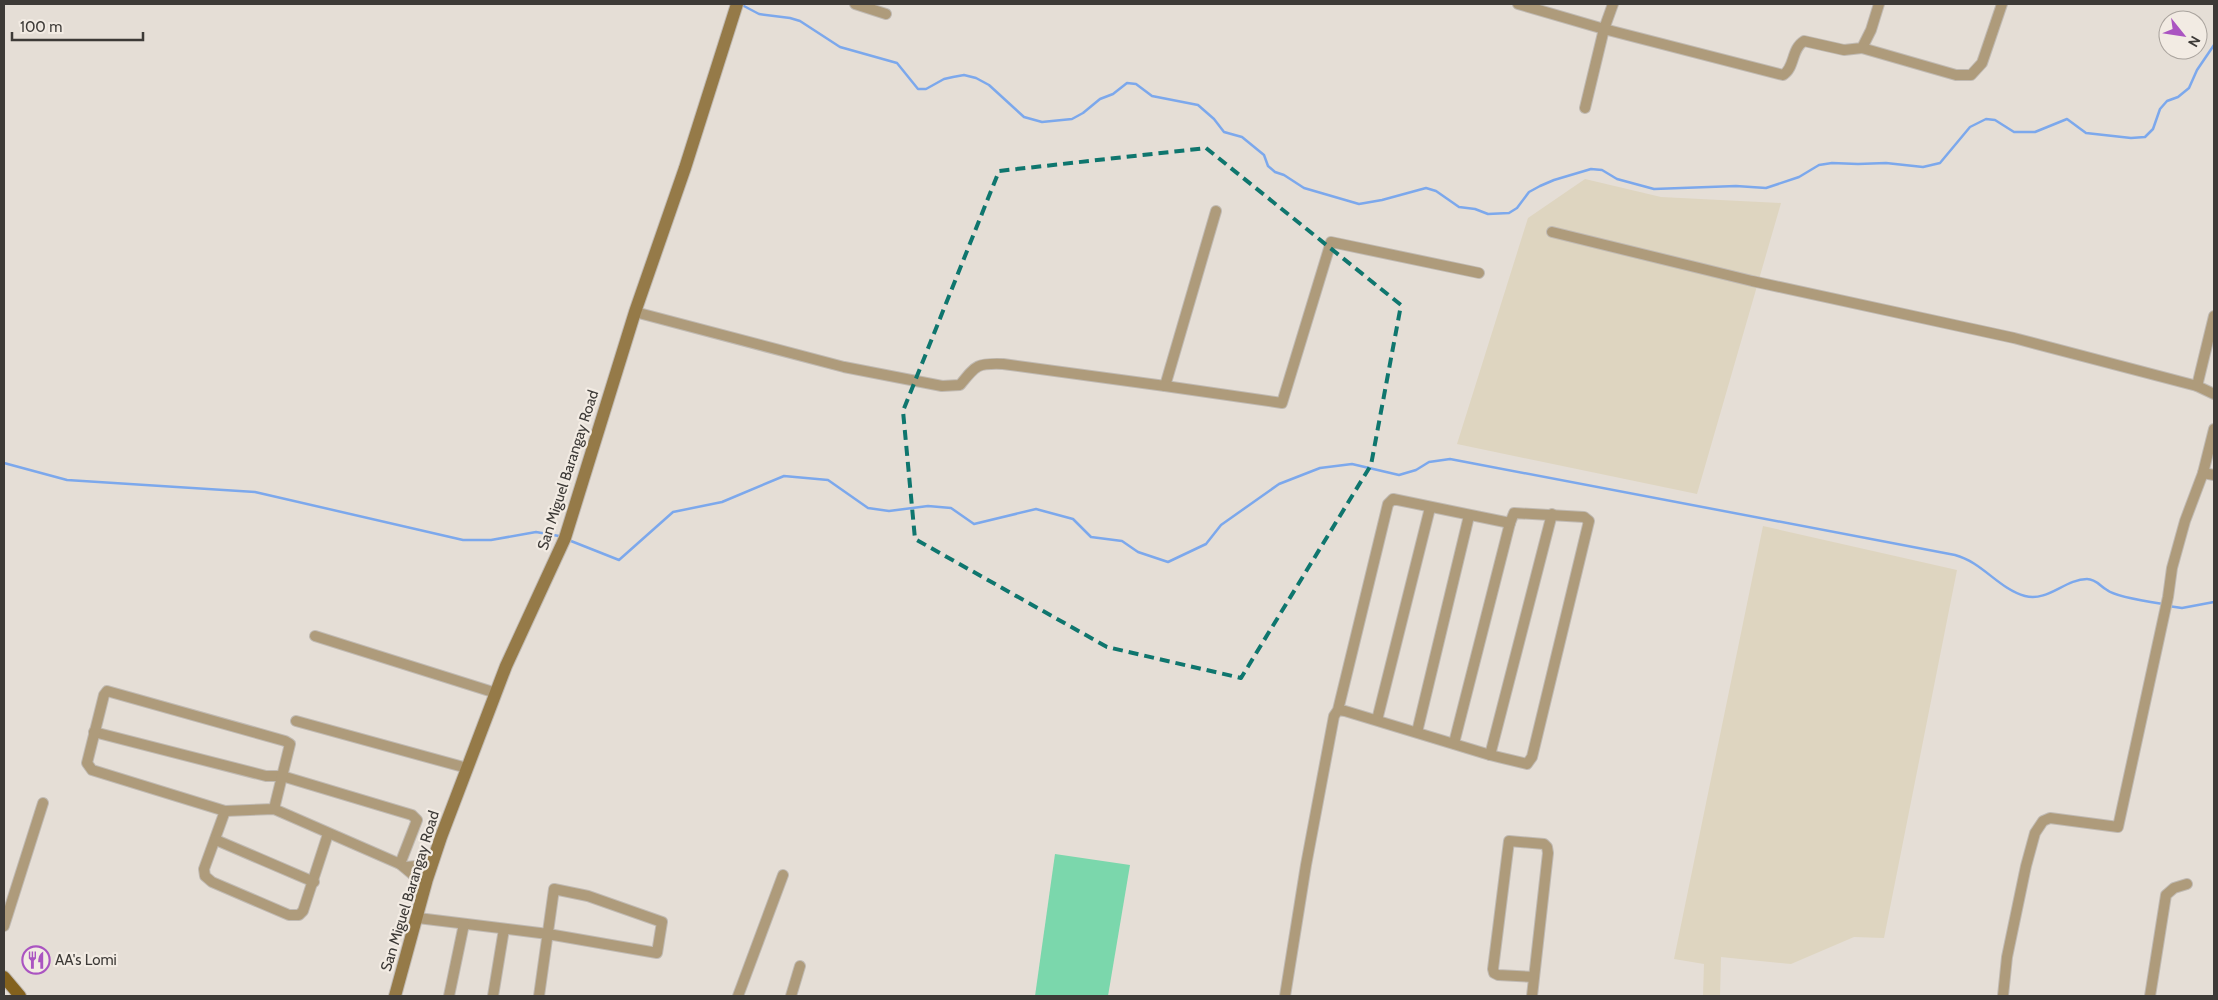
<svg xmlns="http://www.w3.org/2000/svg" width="2218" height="1000" viewBox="0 0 2218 1000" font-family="Cabin,sans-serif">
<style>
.industrial{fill:#ded5c0}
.green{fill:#7bd7ac}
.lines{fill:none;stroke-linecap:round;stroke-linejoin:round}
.stream{stroke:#7ca8ec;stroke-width:2.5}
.street-casing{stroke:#c0bab3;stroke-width:12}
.secondary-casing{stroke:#c0bab3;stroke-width:14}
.primary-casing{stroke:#c0bab3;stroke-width:14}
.street{stroke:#ae9b7b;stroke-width:10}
.secondary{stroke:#957a48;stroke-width:12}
.primary{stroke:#83611d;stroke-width:12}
.marked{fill:none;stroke:#0f766e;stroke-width:4;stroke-dasharray:10 6;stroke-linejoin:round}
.labels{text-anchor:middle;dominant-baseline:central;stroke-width:4.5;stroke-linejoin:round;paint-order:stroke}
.street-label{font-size:15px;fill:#3d3a37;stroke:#f2ebe3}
.poi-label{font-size:15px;fill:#3d3a37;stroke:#f2ebe3;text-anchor:start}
</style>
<rect width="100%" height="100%" fill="#e5ded6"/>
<g class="industrial">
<path d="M1585,179L1661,197L1781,203L1697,494L1457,444L1528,218Z"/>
<path d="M1763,526L1957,570L1884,938L1854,937L1791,964L1721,957L1720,996H1703L1704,964L1674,959Z"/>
</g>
<path class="green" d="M1055,854L1130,865L1108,996H1035Z"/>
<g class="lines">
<g class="stream">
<path d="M742,5L759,14L790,18L800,21L840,47L897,63L918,89H926L944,79L953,77L964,75L976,78L989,85L1024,117L1042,122L1072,119L1083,113L1100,99L1113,94L1127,83L1136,84L1152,96L1198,105L1214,119L1224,132L1242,137L1264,155L1268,166L1275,172L1284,175L1304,188L1359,204L1382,200L1426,188L1436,191L1459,207L1475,209L1488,214L1509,213L1517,208L1529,192L1540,186L1554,180L1591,169L1602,170L1617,179L1654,189L1736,186L1766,188L1799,177L1819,165L1832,163L1858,164L1886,163L1923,167L1940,163L1970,127L1986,119L1995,120L2014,132H2035L2067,119L2086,133L2131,138L2145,137L2153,129L2160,109L2167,101L2178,97L2189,88L2197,70L2214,45"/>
<path d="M4,463L67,480L255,492L463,540H491L536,532L559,536"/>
<path d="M571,541L619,560L673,512L722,502L784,476L828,480L868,508L889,511L928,506L951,508L974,524L1036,509L1073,519L1091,537L1122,541L1138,552L1168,562L1206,544L1221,525L1279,484L1320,468L1352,464L1399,475L1416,470L1429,462L1450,459L1955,555C1982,562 1999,589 2025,596C2048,602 2065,579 2087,579C2096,579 2100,586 2107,590C2116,597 2150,602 2163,604"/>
<path d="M2168,606L2182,608L2214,602"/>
</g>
<g class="street-casing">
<g id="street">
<path d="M855,4L886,14"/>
<path d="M1518,4L1604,29L1783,75C1795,68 1791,49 1804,41L1844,50L1862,48L1871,30L1879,4"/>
<path d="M1862,48L1956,75H1971L1982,63L2002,4"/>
<path d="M1585,108L1604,29L1613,4"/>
<path d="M1552,232L1752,281L2014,338L2197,386L2214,394"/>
<path d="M635,312L844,367L942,386L960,385C976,365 977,363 1003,364L1165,386L1216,211"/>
<path d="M1165,386L1282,403L1331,242L1479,273"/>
<path d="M2197,386L2214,316"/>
<path d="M2203,473L2214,475"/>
<path d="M315,636L496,693"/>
<path d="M1377,720L1430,508"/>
<path d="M296,721L467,768"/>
<path d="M94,732L266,776H282L412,815L417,820L400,864"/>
<path d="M1417,732L1469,516"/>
<path d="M1454,743L1510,523"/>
<path d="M1490,755L1552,514"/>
<path d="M274,809L290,744L285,741L107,691L104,695L87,763L92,770L225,811L274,809L400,864L412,874L427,879"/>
<path d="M225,811L204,869L205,876L212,882L289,915H299L303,911L328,834"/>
<path d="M216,840L314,882"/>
<path d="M406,867L416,866L430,871"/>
<path d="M418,918L548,934L657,953L662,922L588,896L554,889L539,996"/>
<path d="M4,926L43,803"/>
<path d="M449,996L464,924"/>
<path d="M493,996L504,929"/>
<path d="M738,996L783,875"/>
<path d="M791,996L800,966"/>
<path d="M1285,996L1306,865L1334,716L1338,710L1388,504L1393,499L1510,523L1514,513L1584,517L1589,521L1532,757L1527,764L1490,755L1345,711L1338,710"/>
<path d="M1532,996L1548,853L1547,847L1544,844L1509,841L1493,969L1494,973L1498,975L1534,977"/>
<path d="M2003,996L2007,957L2026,866L2035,833L2043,821L2050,818L2118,827L2168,597L2172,568L2185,521L2203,473L2214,429"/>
<path d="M2150,996L2166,895L2174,888L2187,884"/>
</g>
</g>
<g class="secondary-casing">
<path id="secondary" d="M395,996L427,879L441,837L506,666L565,538L635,312L685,168L737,4"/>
</g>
<g class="primary-casing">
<path id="primary" d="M4,977L20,996"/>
</g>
<use href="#street" class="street"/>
<use href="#secondary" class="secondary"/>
<use href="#primary" class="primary"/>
</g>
<path class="marked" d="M1206,148L1401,305L1371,465L1241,678L1107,647L915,539L903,411L999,171Z"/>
<defs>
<g id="restaurant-ring" transform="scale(1.4375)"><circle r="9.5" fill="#f2ebe3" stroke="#aa54c1" stroke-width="1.5"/><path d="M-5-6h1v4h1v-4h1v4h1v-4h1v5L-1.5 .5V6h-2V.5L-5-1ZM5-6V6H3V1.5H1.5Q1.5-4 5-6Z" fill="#aa54c1"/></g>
</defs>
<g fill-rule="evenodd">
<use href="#restaurant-ring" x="36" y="960"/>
</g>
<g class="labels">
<g class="street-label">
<text transform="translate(568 470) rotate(-72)">San Miguel Barangay Road</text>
<text transform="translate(410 891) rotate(-73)">San Miguel Barangay Road</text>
</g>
<g class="poi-label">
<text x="55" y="960">AA's Lomi</text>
</g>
</g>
<rect width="2218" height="1000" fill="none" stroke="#3d3a37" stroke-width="10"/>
<g transform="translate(2183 35) rotate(120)"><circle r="24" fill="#f2ebe3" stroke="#aaa49e"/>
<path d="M0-4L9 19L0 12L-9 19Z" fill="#aa54c1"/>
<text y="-8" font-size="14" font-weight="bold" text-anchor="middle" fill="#3d3a37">N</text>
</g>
<path d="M12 32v8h131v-8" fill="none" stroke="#3d3a37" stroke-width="2.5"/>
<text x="20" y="32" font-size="15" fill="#3d3a37" stroke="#f2ebe3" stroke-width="4" paint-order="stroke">100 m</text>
</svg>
